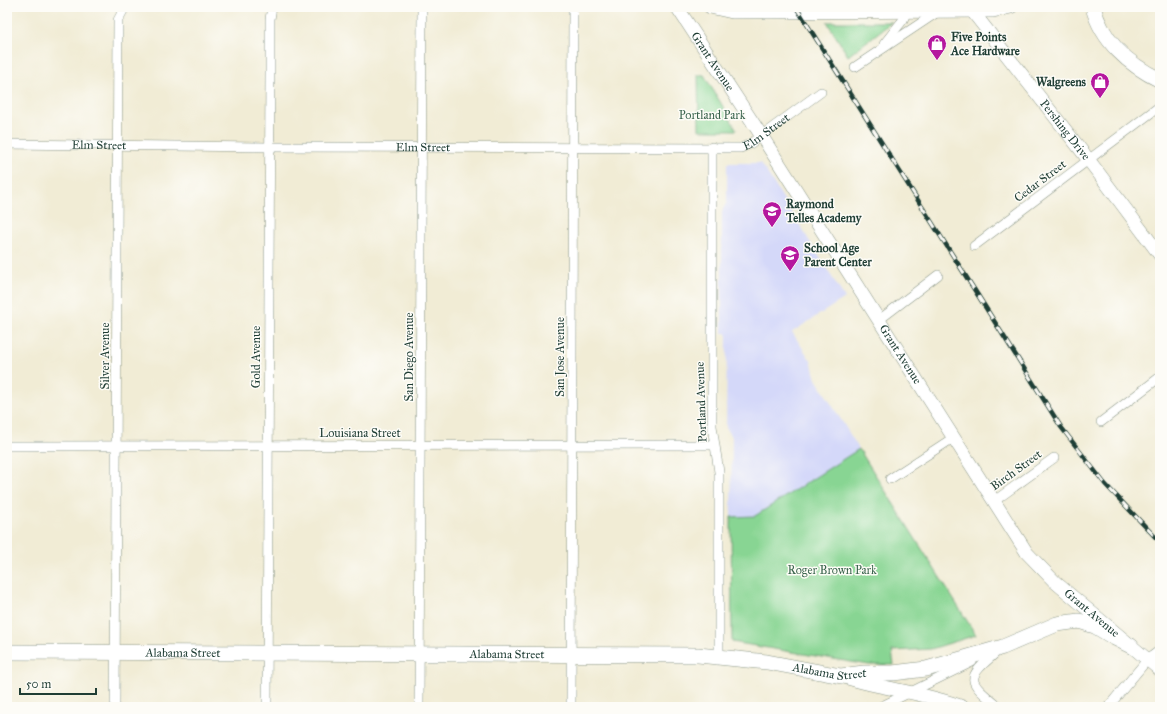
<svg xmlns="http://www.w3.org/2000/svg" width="1167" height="714" viewBox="0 0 1167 714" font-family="'IM FELL Great Primer',serif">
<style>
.built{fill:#d4d8f9}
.green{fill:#88d593;stroke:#548964}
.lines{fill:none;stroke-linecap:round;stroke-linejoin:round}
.street-casing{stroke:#889484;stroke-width:10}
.secondary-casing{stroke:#889484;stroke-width:14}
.primary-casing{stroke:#889484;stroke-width:16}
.street{stroke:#fff;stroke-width:9}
.secondary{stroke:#fff;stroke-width:13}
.primary{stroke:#fff;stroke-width:15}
.rail-casing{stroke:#1f3d34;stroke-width:4.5}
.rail{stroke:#fdfcf7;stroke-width:3;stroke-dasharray:9;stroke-linecap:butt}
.labels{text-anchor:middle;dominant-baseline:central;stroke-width:3;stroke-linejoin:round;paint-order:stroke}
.poi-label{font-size:12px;font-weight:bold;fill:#1f3d34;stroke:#fdfcf7;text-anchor:start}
.street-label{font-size:12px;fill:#1f3d34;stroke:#fdfcf7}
.park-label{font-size:12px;fill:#39634c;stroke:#fdfcf7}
</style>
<rect width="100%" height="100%" fill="#fdfcf7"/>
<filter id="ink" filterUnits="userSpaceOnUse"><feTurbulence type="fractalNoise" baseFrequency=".025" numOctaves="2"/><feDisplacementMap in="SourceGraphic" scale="8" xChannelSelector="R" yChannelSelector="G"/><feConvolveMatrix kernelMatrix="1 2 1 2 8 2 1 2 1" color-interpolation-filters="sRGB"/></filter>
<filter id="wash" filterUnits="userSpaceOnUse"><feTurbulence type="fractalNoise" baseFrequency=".012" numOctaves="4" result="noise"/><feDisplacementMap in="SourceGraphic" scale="16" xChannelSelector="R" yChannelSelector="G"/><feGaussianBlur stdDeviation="0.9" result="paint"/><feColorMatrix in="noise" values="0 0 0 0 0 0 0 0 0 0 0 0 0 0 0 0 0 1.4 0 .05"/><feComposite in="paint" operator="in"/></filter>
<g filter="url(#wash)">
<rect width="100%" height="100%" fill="#f1ecd5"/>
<path class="built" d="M727,163H761L845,298L792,332L811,361L816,379L859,449L755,516L731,517L732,437L726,427L727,333H722V211L727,202Z"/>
<g class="green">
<path d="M827,22H892L848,56Z"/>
<path d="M698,75H704L737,130H699Z"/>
<path d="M859,449L976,635L931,649L892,651L894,665H869L732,642L731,517L755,516Z"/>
</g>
</g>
<g filter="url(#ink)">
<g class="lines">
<g class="street-casing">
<g id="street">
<path d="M884,44L903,20L907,11"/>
<path d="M855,67L939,11"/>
<path id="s1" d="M7,144L269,147L741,148L750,144L821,92"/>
<path d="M712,147V426L719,472V656"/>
<path d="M974,246L1160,106"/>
<path d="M879,320L938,275"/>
<path d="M1101,422L1160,377"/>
<path d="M7,446L714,445"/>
<path d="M890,479L953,438"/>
<path d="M993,502L1054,458"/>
<path d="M998,651C966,679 965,679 999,707"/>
<path d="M115,707L118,20L125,7"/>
<path d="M267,707L270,71V19L272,7"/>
<path d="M419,707L422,7"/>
<path d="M571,707L573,7"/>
<path d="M880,707L972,662"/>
<path d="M1108,707L1148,659L1160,650"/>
</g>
</g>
<g class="secondary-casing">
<g id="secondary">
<path id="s2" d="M677,7L761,135L1027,553L1055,582L1160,670"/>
<path d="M710,7L732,12L993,11L1011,7"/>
<path id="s3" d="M969,7L1088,159L1160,255"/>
<path d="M841,676C881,689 924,692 963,707"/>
</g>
</g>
<g class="primary-casing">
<g id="primary">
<path d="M1093,7C1102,41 1129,65 1160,80"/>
<path id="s4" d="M7,652L698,655L767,662L841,676L864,673H893L926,669L944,664L1003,647L1057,624L1079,621L1095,626L1113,637L1131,646"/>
</g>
</g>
<use href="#street" class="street"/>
<use href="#secondary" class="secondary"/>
<use href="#primary" class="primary"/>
<g class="rail-casing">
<path id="rail" d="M796,7L1061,427L1105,484L1160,542"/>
</g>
<use href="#rail" class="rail"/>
</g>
</g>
<defs>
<g id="shop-pin" transform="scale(1)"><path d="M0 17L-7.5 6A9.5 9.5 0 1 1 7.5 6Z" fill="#b5179e" stroke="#fdfcf7"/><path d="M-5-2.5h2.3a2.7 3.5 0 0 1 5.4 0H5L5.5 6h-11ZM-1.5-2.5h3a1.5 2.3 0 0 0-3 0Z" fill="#fff"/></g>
<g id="school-pin" transform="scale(1)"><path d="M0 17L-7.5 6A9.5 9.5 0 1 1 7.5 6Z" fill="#b5179e" stroke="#fdfcf7"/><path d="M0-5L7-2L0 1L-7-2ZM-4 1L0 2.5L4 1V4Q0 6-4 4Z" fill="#fff"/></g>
</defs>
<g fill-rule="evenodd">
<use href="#shop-pin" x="937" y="44"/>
<use href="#shop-pin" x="1100" y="82"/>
<use href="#school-pin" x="772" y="211"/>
<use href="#school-pin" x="790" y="255"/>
</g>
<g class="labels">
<g class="poi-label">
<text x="951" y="37">Five Points<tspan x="951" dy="14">Ace Hardware</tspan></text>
<text x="1086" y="82" text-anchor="end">Walgreens</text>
<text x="786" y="204">Raymond<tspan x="786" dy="14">Telles Academy</tspan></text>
<text x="804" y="248">School Age<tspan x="804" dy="14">Parent Center</tspan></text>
</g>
<g class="street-label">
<text stroke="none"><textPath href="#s2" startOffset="65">Grant Avenue</textPath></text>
<text stroke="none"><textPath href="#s1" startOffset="764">Elm Street</textPath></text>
<text stroke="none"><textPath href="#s3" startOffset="156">Pershing Drive</textPath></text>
<text stroke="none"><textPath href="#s1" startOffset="92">Elm Street</textPath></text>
<text stroke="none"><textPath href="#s1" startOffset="416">Elm Street</textPath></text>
<text transform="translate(1040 181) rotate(-37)">Cedar Street</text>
<text stroke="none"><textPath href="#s2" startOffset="413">Grant Avenue</textPath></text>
<text transform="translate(105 356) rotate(-90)">Silver Avenue</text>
<text transform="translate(256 357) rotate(-90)">Gold Avenue</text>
<text transform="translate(409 357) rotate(-90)">San Diego Avenue</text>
<text transform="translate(560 357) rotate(-90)">San Jose Avenue</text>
<text transform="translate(701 402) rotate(-92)">Portland Avenue</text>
<text x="360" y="433">Louisiana Street</text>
<text transform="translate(1016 470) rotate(-36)">Birch Street</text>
<text stroke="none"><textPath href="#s2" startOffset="737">Grant Avenue</textPath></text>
<text stroke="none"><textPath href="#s4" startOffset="176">Alabama Street</textPath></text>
<text stroke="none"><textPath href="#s4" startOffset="500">Alabama Street</textPath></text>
<text stroke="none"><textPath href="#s4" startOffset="824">Alabama Street</textPath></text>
</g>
<g class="park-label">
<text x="712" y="115">Portland Park</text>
<text x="832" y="570">Roger Brown Park</text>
</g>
</g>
<rect width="1167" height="714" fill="none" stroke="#fdfcf7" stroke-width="24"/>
<path d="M20 688v6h76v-6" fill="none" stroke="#1f3d34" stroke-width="2"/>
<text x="26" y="688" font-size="12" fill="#1f3d34" stroke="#fdfcf7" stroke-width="3" paint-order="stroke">50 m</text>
</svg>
